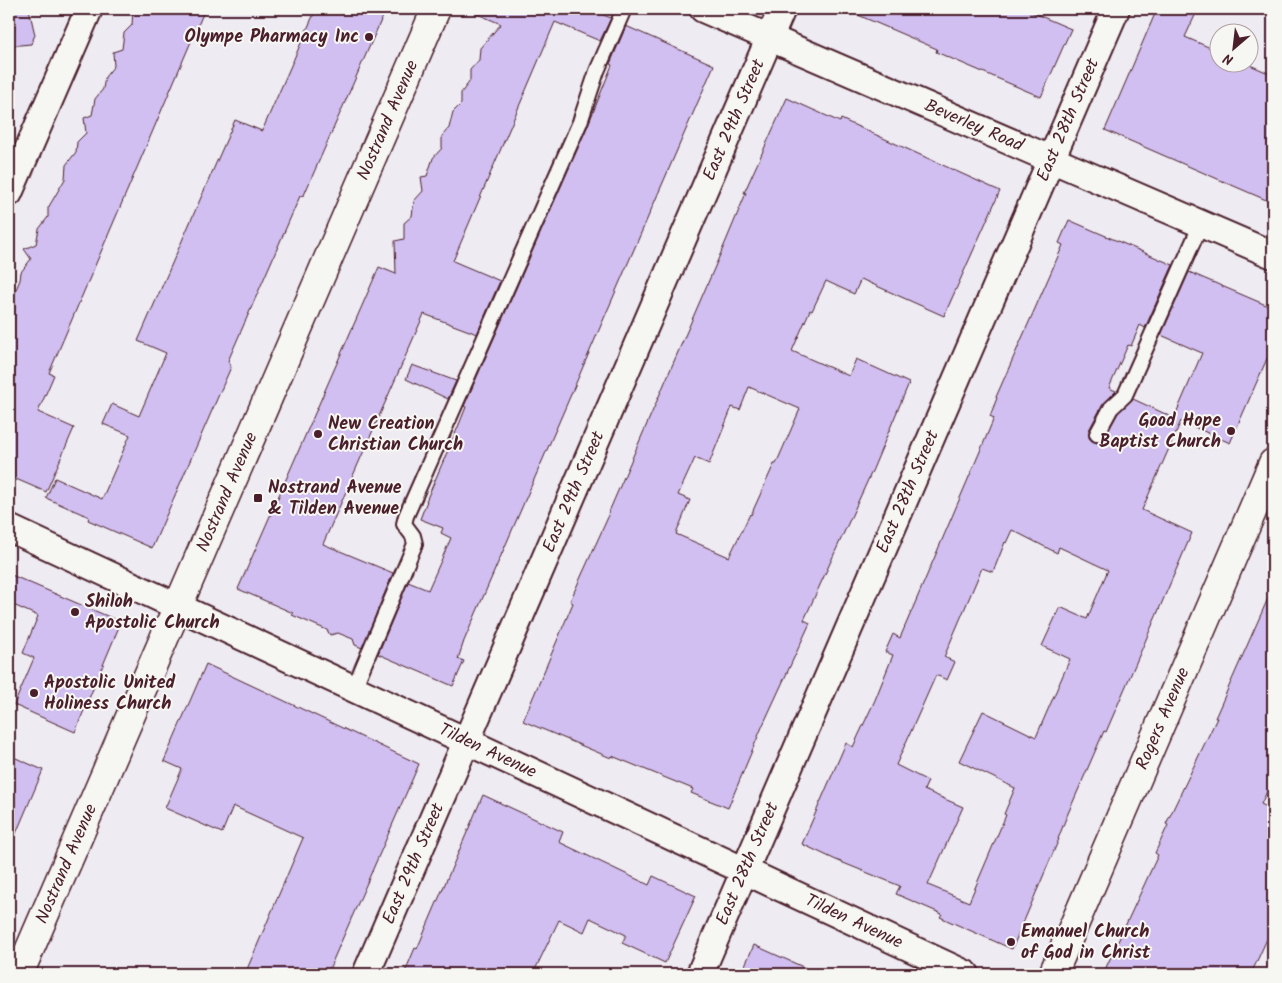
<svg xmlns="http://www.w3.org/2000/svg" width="1282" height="983" viewBox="0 0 1282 983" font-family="Kalam,sans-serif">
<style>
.building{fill:#d0bff0;stroke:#4a1f2b;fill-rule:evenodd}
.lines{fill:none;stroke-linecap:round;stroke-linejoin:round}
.service-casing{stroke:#4a1f2b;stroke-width:18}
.minor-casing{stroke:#4a1f2b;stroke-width:30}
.secondary-casing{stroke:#4a1f2b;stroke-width:31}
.service{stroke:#f6f6f2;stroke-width:14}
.minor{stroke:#f6f6f2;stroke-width:26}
.secondary{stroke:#f6f6f2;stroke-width:28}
.poi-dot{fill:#4a1f2b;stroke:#f6f6f2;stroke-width:2}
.labels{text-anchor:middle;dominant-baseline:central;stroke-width:4;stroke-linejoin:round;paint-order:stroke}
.poi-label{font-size:18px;font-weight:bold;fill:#4a1f2b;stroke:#f6f6f2;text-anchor:start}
.street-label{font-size:18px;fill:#4a1f2b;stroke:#f6f6f2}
</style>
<rect width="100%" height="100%" fill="#eeebf2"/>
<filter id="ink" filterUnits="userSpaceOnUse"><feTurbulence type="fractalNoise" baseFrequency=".02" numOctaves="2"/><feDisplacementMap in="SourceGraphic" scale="10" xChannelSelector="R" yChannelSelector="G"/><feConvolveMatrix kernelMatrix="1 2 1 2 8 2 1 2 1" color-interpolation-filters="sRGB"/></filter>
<g filter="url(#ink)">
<g class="building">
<path d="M9,9H29L35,35L31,44L9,46Z"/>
<path d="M133,9H205L49,373L54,375L38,412L74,428L46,492L9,476V306L20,280L21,272L31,259L24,249L36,244L39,229L48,217V208L65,179L66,165L76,152L77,142L86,133L84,118L92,115L95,99L103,89L105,77L114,66L113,52L122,49L124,33L132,25Z"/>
<path d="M316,9H386L304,195L300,196L228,361L231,367L152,548L88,520L89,517L46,498L55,478L102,499L130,435L103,424L112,404L139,416L166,353L138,341L235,120L262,131Z"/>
<path d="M466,9H589L611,18L600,41L555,22L453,261L500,281L477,334L424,314L323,544L393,573L362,648L355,645L353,639L338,633L330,635L327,630L292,615L293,613L238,589L379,267L396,274L395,241L404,239V223L412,216L414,201L423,191L421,177L427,176L433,158L442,148V136L449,128L453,112L461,104V93L470,81V70L479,60L480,48L501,24Z"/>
<path d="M844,9H1024L1071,29L1041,97L936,52L937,49Z"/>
<path d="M1157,9H1198L1185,37L1220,52V62H1243L1273,75V203L1105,130Z"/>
<path d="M626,26L714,65L464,641L458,659L464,661L453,686L378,654L408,582L428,590L451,538L441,533L443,528L420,519L427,501H426L458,427L466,407L464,406L588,125L612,65L610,64Z"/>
<path d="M787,98L840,122L841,119L1000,191L944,316L861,279L854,294L826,281L812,311L810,310L792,351L849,376L856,359L909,383L873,469L804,620L810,623L762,727L728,808L691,793L693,789L612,756L611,758L523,721L573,603L570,601L609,515L608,514L726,241L746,193H744ZM749,387L800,409L776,464H774L751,515L750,514L729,557L676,534L690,500L678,495L695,458L709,464L732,407L740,410Z"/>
<path d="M1069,220L1173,265L1145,328L1140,325L1131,346L1128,345L1109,388L1116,391L1103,404L1089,430V438L1092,441L1097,443L1102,441L1118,413L1133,399L1174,418L1202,353L1161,335L1189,272L1273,308V345L1230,443L1181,421L1142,510L1192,533L1106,732L1104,731L1066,818L1058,839H1059L1012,949L951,922L940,917L942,914L896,894L900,886L836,860L802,844L846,743L853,747L875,700L893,655L885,652L893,634L900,638L984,442L994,418L990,416L997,398L996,397L1063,245L1059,243ZM1012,530L1057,553L1059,547L1108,570L1087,619L1060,607L1042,646L1070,659L1036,737L983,711L959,761L1015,788L1004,814L1006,815L969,902L928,885L963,807L924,790L928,781L896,765L936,675L947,680L955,662L944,657L982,568L993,572L1005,542L1006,543Z"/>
<path d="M412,365L456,381L448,399L406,379Z"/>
<path d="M9,574L121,622L75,732L14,705L34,658L23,653L38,616L9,603Z"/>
<path d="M1273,587V779L1261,804L1273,810V926L1251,974H1103L1158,855L1155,853L1168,825L1166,824L1217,718H1215Z"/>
<path d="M206,664L419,764L327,974H245L303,838L233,806L222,833L165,808L182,769L164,761Z"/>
<path d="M9,755L43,770L9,850Z"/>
<path d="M483,795L563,832L559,842L649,885L653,876L696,896L665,963L622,943L626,935L590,918L584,932L559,920L533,974H404L415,948L417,949Z"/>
<path d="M754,945L774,954L819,974H741Z"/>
</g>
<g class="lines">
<g class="service-casing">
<g id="service">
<path d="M1097,434L1111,408L1125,395L1201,224"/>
<path d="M354,688L415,544L413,536L404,524L406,516L580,122L597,71L624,9"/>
</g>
</g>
<g class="minor-casing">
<g id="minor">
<path id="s1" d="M703,9L1273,255"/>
<path d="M9,193L89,9"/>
<path id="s2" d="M9,528L966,974"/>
<path id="s3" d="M366,974L782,9"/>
<path id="s4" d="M700,974L1116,9"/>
</g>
</g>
<g class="secondary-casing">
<g id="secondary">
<path id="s5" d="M19,974L436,9"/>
<path id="s6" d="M1053,974L1273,463"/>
</g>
</g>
<use href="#service" class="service"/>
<use href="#minor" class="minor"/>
<use href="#secondary" class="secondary"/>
</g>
</g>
<g class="poi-dot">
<circle cx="369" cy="37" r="5"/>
<circle cx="1231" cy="431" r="5"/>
<circle cx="318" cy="434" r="5"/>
<rect x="253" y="493" width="10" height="10" rx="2.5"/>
<circle cx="75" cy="612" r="5"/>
<circle cx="34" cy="693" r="5"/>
<circle cx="1011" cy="942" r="5"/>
</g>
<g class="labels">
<g class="poi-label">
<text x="359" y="37" text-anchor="end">Olympe Pharmacy Inc</text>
<text x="1221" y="421" text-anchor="end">Good Hope<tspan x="1221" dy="21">Baptist Church</tspan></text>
<text x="328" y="424">New Creation<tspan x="328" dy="21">Christian Church</tspan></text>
<text x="268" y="488">Nostrand Avenue<tspan x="268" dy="21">&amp; Tilden Avenue</tspan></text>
<text x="85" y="602">Shiloh<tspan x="85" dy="21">Apostolic Church</tspan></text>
<text x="44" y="683">Apostolic United<tspan x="44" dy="21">Holiness Church</tspan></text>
<text x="1021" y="932">Emanuel Church<tspan x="1021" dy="21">of God in Christ</tspan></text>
</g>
<g class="street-label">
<text stroke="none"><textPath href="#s5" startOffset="930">Nostrand Avenue</textPath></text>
<text stroke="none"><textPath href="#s3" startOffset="930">East 29th Street</textPath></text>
<text stroke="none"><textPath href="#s4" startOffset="930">East 28th Street</textPath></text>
<text stroke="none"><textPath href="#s1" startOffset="295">Beverley Road</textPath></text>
<text stroke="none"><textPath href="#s5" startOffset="525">Nostrand Avenue</textPath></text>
<text stroke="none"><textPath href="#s3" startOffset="525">East 29th Street</textPath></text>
<text stroke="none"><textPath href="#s4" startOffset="525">East 28th Street</textPath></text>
<text stroke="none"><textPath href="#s6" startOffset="278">Rogers Avenue</textPath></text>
<text stroke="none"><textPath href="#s2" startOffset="528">Tilden Avenue</textPath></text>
<text stroke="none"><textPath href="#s5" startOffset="120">Nostrand Avenue</textPath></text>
<text stroke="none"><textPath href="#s4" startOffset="120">East 28th Street</textPath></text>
<text stroke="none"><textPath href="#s3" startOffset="120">East 29th Street</textPath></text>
<text stroke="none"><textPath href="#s2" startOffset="932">Tilden Avenue</textPath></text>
</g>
</g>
<rect width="1282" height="983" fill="none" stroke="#f6f6f2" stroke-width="30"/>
<rect x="15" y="15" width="1252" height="953" fill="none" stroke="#4a1f2b" stroke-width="2" filter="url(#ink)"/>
<g transform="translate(1234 48) rotate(208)"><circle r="24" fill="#f6f6f2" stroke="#b1a0a2"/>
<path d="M0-4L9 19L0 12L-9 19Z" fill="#4a1f2b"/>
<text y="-8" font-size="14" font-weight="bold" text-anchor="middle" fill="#4a1f2b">N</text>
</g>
</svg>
